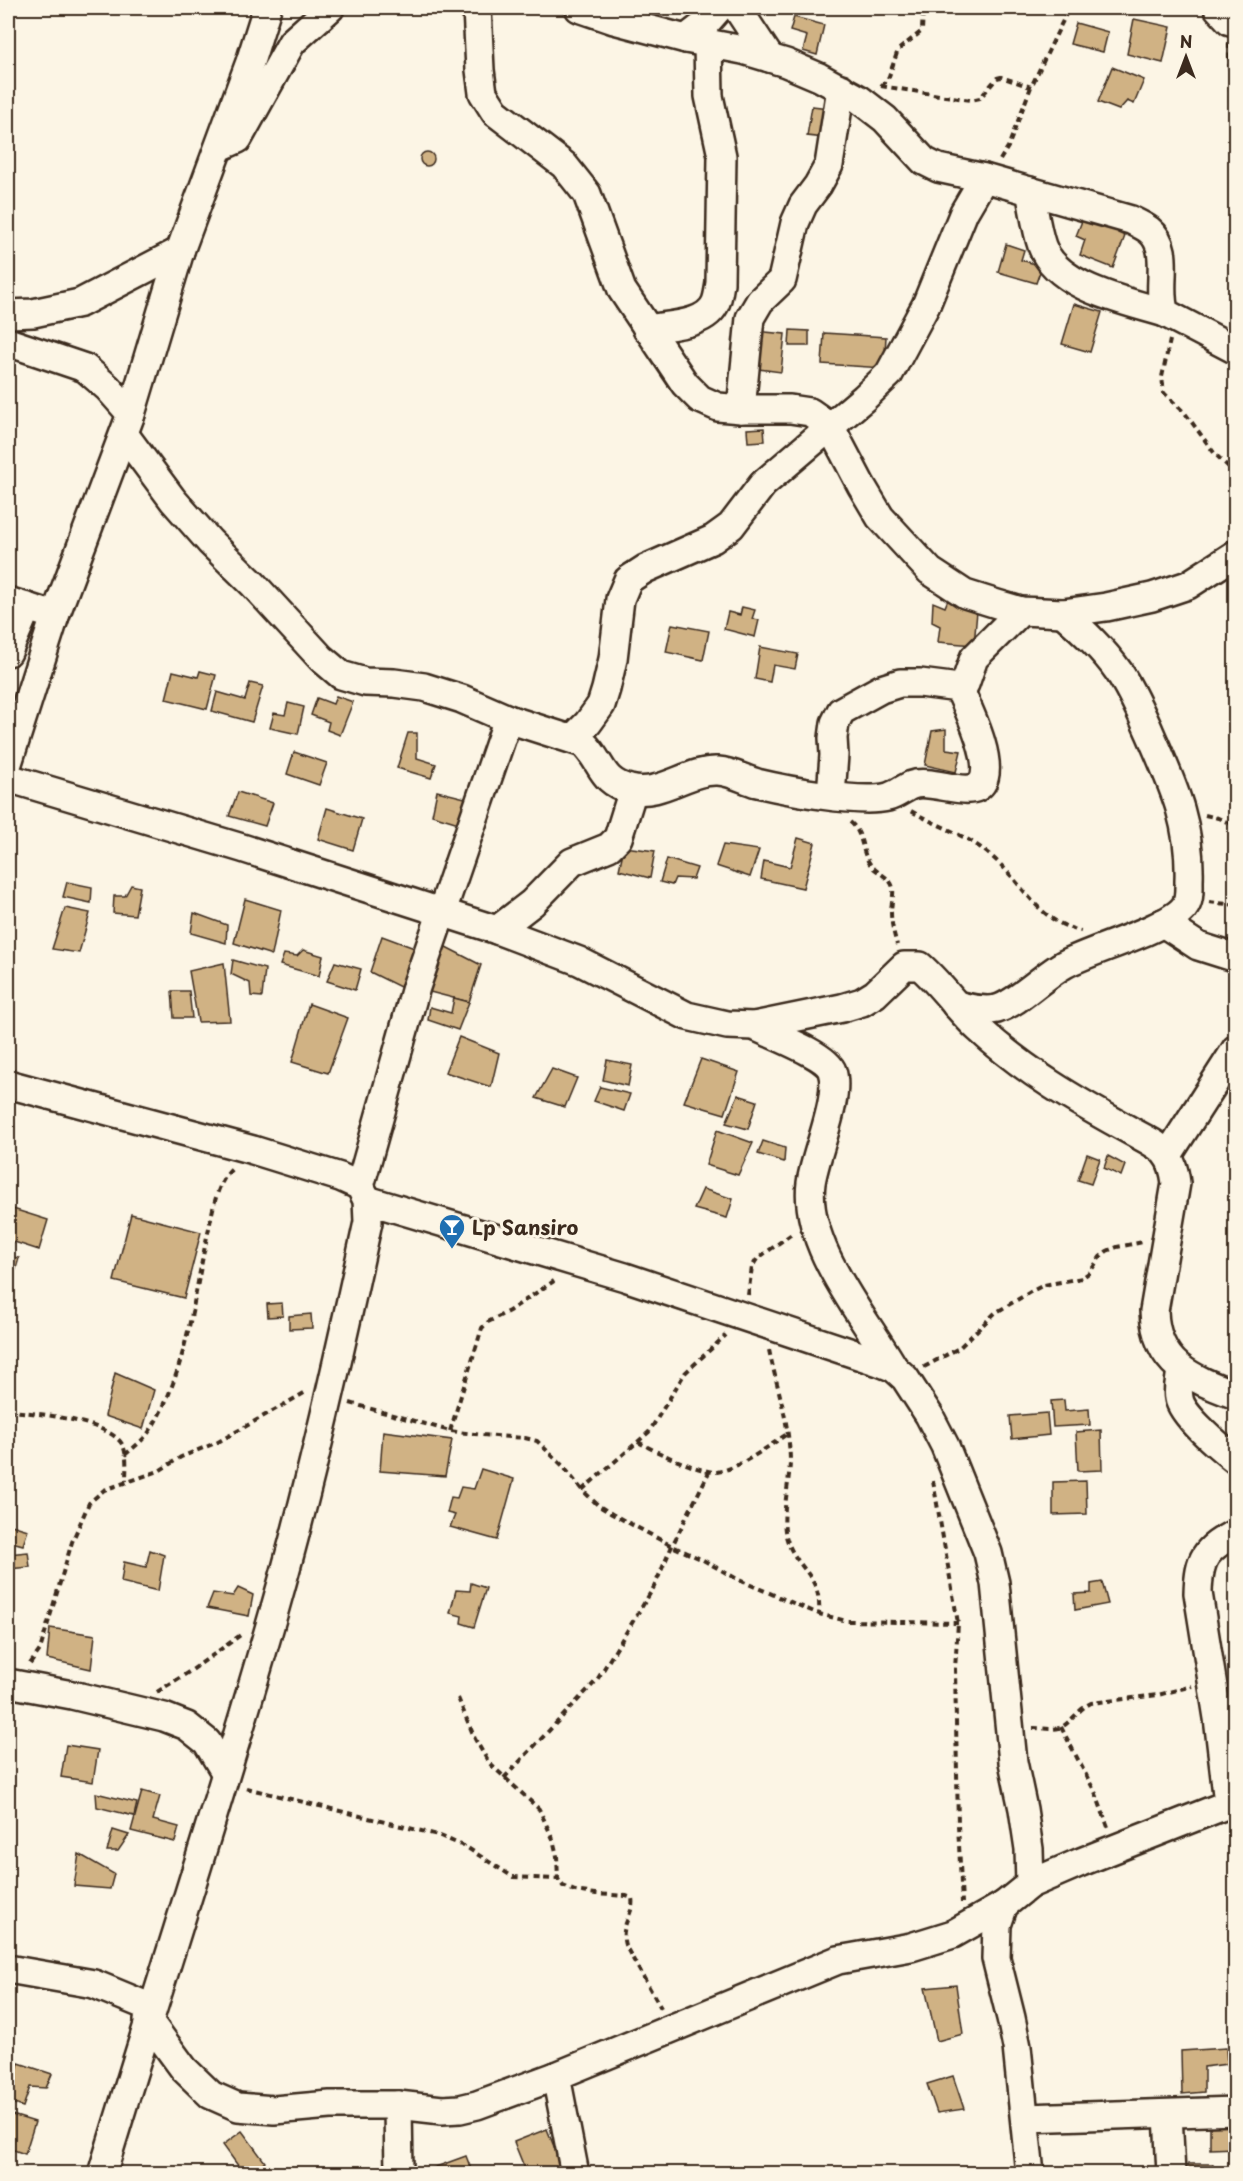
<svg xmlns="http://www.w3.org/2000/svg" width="1243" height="2181" viewBox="0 0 1243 2181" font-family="'Playpen Sans',sans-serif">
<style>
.building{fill:#d0b284;stroke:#3b2a1e;stroke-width:1.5}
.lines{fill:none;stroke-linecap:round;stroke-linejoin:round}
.minor-casing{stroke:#3b2a1e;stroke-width:32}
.path{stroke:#3b2a1e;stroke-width:4;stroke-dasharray:6 4.5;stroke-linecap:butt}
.minor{stroke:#fcf5e5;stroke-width:27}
.labels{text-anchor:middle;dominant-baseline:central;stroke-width:6;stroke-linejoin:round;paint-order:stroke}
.poi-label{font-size:20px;font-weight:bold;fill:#3b2a1e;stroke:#fcf5e5;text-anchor:start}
</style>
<rect width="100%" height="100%" fill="#fcf5e5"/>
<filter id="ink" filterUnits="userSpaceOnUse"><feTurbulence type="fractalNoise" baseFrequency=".0167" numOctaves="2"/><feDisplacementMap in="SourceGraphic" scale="12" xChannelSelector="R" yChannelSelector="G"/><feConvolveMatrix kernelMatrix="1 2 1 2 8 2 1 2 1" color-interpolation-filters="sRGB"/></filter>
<g filter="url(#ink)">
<g class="building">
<path d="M794,17L824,25L817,55L803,51L807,36L790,31Z"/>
<path d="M1134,19L1171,27L1163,63L1127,54Z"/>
<path d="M1076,23L1108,32L1103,52L1070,44Z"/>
<path d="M1112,67L1144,80L1134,104L1127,101L1119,110L1098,102Z"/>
<path d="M812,106L829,108L824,138L807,136Z"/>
<circle cx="427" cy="159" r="7"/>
<path d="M1102,216L1121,224L1118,233L1125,236L1113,268L1080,255L1085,240L1076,236L1082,221L1093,225Z"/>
<path d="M1006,244L1024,250L1021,260L1042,266L1036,283L998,272Z"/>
<path d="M1074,304L1102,312L1090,352L1062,344Z"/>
<path d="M790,330L809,331V346H789Z"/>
<path d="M755,331L785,334L781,372L759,369L760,352L753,351Z"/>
<path d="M824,333L886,337L884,368L822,364Z"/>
<path d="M764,428L765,441L748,442L747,429Z"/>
<path d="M949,597L978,600L974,645L938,642L940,626L932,622L933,602L945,607Z"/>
<path d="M742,607L755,610L752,619L759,620L755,637L724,629L728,612L740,615Z"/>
<path d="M672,624L709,631L703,660L666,652Z"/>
<path d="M760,647L798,654L795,669L773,665L770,682L755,679Z"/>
<path d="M173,671L198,677L200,671L216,675L207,709L166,699Z"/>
<path d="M250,683L263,686L252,722L212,711L217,692L245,700Z"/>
<path d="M336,696L353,702L340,735L327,730L329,722L311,715L317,698L333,704Z"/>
<path d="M288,703L304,707L298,734L270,728L274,713L285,715Z"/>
<path d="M946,729V749L961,751L956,772L925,765L932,731Z"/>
<path d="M408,733H417V758L436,764L431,778L397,768Z"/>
<path d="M294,752L327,763L319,785L287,774Z"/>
<path d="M437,791L469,799L462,824L432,815Z"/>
<path d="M238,792L273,803L265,826L229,816Z"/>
<path d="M327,808L362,819L353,850L318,839Z"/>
<path d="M798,838L815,843L803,888L761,879L764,861L790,867Z"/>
<path d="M723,845L759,850L750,877L716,866Z"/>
<path d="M624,847L655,851L650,878L619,870Z"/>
<path d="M667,859L697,868L693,879L675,878L672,885L660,882Z"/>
<path d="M67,882L92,887L91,903L63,897Z"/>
<path d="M131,885L140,887L135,915L113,913L114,896H125Z"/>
<path d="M245,899L281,910L272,955L234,943Z"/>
<path d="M65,908L90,913L79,953L52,949Z"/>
<path d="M194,913L227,925L226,943L191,933Z"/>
<path d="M382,936L417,949L406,990L370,972Z"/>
<path d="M444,946L481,965L469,1002L426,991Z"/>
<path d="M303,950L323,956L319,976L280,965L284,954L297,956Z"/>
<path d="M233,960L265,969L262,997L251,996L250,983L231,974Z"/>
<path d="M335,962L361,969L355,990L327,981Z"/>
<path d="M224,963L230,1021L198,1022L189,971Z"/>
<path d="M172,991H189L192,1018H174Z"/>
<path d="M454,998L469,1002L458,1030L428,1020L430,1007L451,1013Z"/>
<path d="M309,1004L348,1018L328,1073L292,1062Z"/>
<path d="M459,1037L499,1053L491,1087L445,1072Z"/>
<path d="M701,1059L739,1072L725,1114L684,1102Z"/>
<path d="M607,1060L632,1065L628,1086L603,1080Z"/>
<path d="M552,1069L577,1078L565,1107L536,1098Z"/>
<path d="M600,1087L630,1094L624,1111L594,1101Z"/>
<path d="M738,1095L757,1101L748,1129L726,1123Z"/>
<path d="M717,1130L753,1143L738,1175L706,1165Z"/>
<path d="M763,1141L785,1148L784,1162L758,1154Z"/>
<path d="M1087,1154L1100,1159L1091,1184L1078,1180Z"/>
<path d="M1108,1156L1125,1165L1121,1176L1104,1168Z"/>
<path d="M703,1189L733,1199L727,1218L694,1209Z"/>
<path d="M13,1209L48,1220L39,1250L8,1240V1228Z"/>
<path d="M131,1214L201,1232L184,1298L114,1281Z"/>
<path d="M8,1256L19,1258L15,1272L8,1270Z"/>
<path d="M282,1303L283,1316L268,1317L267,1304Z"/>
<path d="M311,1314L312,1328L289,1329V1316Z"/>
<path d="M115,1373L154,1390L143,1429L105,1416Z"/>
<path d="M1064,1400L1065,1411L1089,1409L1090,1425L1053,1427L1051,1401Z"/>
<path d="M1047,1413L1049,1435L1012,1439L1010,1416Z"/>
<path d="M1101,1430L1102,1470L1078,1471L1076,1432Z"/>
<path d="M383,1431L452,1440L445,1476L380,1471Z"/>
<path d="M481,1469L514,1479L497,1540L450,1527L455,1515L447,1513L451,1497L457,1498L461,1487L474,1489Z"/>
<path d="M1086,1481L1087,1514L1053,1515V1482Z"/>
<path d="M8,1524L28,1530L23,1545L8,1541Z"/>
<path d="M150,1550L164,1555L158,1591L121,1582L124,1562L146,1567Z"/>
<path d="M28,1552L30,1567L8,1569V1554Z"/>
<path d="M1102,1582L1108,1604L1075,1610L1074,1594L1091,1593V1584Z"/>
<path d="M471,1583L486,1588L474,1627L461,1623L462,1616L450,1613L456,1590L470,1591Z"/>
<path d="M238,1588L253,1595L249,1616L207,1608L213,1593L233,1596Z"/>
<path d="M50,1628L95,1635L91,1669L47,1659Z"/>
<path d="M66,1745L98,1750L93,1782L61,1777Z"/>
<path d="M142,1791L160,1796L153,1820L179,1827L175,1842L131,1831Z"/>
<path d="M96,1793L137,1803L134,1816L97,1807Z"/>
<path d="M113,1830L129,1835L118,1851H107Z"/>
<path d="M79,1854L114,1874L110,1889L74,1886Z"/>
<path d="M956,1985L963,2034L937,2041L925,1988Z"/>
<path d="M1226,2048L1227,2064L1204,2067V2092L1182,2094L1181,2051Z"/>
<path d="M19,2063L52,2074L46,2088L30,2087L23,2107L8,2102Z"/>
<path d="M953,2076L964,2109L937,2113L927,2084Z"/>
<path d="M9,2114L35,2122L25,2154L8,2148Z"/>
<path d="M1210,2125H1236V2148L1210,2149Z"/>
<path d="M547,2129L565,2174H527L514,2142Z"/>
<path d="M242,2131L265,2162L250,2174H244L223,2145Z"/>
<path d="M466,2156L473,2174H434L433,2168Z"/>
<rect x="1188" y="2164" width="25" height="10"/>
</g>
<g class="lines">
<g class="minor-casing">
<g id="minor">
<path d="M477,8L480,70L483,93L495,112L564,165L587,194L622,290L685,384L700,399L718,407L741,409H790L810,412L830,426L861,485L880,517L930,571L965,594L997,604L1021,611L1063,613L1106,607L1152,597L1188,585L1236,554"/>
<path d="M579,8L614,20L686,39L743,50L786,63L819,77L859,99L885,119L924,161L938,168L984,178L1131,220C1137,223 1144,226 1149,230C1173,249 1155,287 1165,313L1236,350"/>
<path d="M737,8L770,58"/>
<path d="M1218,8L1230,21L1236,22"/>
<path d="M686,39L704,25L719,8"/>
<path d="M220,147L238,139L292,42L330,8"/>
<path d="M1030,191C1034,209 1036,229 1042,246C1057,288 1127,301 1165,313"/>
<path d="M8,314L33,313L80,303L180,251"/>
<path d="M647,329C667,325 707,326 716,302C718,297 719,289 720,283L722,156L709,96L708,42"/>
<path d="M8,342L85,368L108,388L131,414"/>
<path d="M741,409L750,318L760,301L782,280L795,223L803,205L818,185L829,165L841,88"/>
<path d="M124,434L173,500L210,542L253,584L321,658L341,675L365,682L394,683L424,687L462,699L508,719L583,743C603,762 600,782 630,789C661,797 689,769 718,771C732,772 744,779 757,783C786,790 860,804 888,797C896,795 904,788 912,785C931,778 971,799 982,783C995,762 968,709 959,688"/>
<path d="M8,601L55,616"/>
<path d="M8,652L27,607"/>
<path d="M572,739L588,723L601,705L606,689L613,659L620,599L628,580L645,569L713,539L731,526L763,484L864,398L889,374L926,305L964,212L984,178"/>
<path d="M8,763L55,616L131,414L180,251L250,62L267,8"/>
<path d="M8,778L242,848L497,930L579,961L687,1016L727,1025L754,1026L842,1008L862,1002L875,994L904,966H920C942,985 958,1010 979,1029C1024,1071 1078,1102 1131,1131C1158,1146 1172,1149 1176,1183L1154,1311C1156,1365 1191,1378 1236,1395"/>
<path d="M831,795L834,755L833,738L835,723L841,711L881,689L900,683H920L959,688L965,684L974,658L1021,611"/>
<path d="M1163,923L1198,946L1236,958"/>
<path d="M497,930L532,903L572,862L609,847L618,838L633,790"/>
<path d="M956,1005C969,1008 983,1012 997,1009C1018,1003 1044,975 1065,964C1093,949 1167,929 1184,908C1190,900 1189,890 1189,881C1191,822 1173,786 1150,733C1141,713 1132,691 1119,672C1103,649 1083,631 1063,613"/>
<path d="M754,1026C770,1034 827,1055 832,1071C841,1098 815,1153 811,1183C803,1245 864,1316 894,1368"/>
<path d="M8,1084L253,1150L340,1177L360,1186L367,1200L368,1222C340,1352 311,1481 275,1608C221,1798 159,1985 102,2174"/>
<path d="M1168,1155L1236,1049"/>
<path d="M360,1186L416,987L508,719"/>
<path d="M367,1200L625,1277L879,1362L894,1368L905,1378L929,1415L945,1446L988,1553L995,1583L1013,1762L1023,1809L1029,1849L1030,1884"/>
<path d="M1181,1370C1180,1379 1177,1389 1179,1398C1181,1415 1222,1449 1236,1460"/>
<path d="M8,1683L72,1695L164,1717L187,1726L207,1742L225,1772"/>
<path d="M1228,1803L1218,1718L1198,1593C1199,1558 1205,1549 1236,1533"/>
<path d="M8,1969L94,1984L152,2008"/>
<path d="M148,2020L184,2069L211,2095L238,2107L274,2110L330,2105H398L442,2110L460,2109L477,2105L556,2076L838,1960L911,1947L953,1934L1004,1905"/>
<path d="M556,2076L575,2174"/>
<path d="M398,2105L399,2174"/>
<path d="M1168,2114L1171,2174"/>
<path d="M1025,2118L1236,2111"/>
<path d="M1030,2174L1017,2047L1011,2018L996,1958L997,1925L1004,1905L1030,1884L1081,1862L1236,1801"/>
</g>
</g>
<g class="path">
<path d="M1229,43L1231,108L1236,122"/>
<path d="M881,86L971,100L980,98L997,78L1001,77L1031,87"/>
<path d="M881,86L888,79L898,50L922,31L923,8"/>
<path d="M1000,160L1008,147L1031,87L1069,8"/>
<path d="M1170,340L1162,377L1164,393L1185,413L1215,454L1236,474"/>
<path d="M911,811C939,827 966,834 991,856C1024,883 1036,921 1081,931"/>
<path d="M1205,815L1218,818L1236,826"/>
<path d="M850,822C864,833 860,850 870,864C876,873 891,877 893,888C894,896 891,904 891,912C891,923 894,934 897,945"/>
<path d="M1209,902L1236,905"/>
<path d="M748,1295L752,1267L757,1259L793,1233"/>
<path d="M769,1350C777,1388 790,1424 790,1463C789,1484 781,1517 786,1536C795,1570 822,1573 819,1614"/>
<path d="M924,1367L959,1348L995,1313L1032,1291L1044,1285L1082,1278L1090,1272L1100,1257L1107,1251L1117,1247L1143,1242"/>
<path d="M350,1403L450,1431L483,1435L525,1438L537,1441L563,1466L582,1490L599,1506L612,1514L672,1546L703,1560L739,1580L819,1614L847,1621L958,1623"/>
<path d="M8,1411C33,1412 108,1421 122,1444C128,1454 126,1470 126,1481"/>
<path d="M450,1431L482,1328L488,1322L509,1311L554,1281"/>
<path d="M638,1442C652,1450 701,1473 717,1472C738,1469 769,1446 787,1434"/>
<path d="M125,1455C134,1447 144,1440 151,1429C187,1373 194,1292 209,1228C213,1209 217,1182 232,1169"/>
<path d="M933,1481L958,1623L955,1669L958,1825L962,1903"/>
<path d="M582,1490L649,1432L685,1373L726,1335"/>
<path d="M30,1664L40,1650L72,1542L89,1503L104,1490L159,1471L181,1457L218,1442L306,1392"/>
<path d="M157,1692L192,1670L242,1634"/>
<path d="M458,1698L475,1739L489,1763L539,1809L553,1839L557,1856L558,1879L563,1886L575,1891L596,1894L626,1896L632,1898C635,1914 619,1924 625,1945L661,2008"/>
<path d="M1061,1727L1096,1794L1108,1827"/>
<path d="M1033,1728C1041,1728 1051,1730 1059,1728C1069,1725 1077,1710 1091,1703L1158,1695L1192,1686"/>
<path d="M504,1778L597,1680L654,1587L672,1546L709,1472"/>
<path d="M246,1788L438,1835L466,1847L513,1877L558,1879"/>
</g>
<use href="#minor" class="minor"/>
</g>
</g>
<defs>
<g id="bar-pin" transform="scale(1.35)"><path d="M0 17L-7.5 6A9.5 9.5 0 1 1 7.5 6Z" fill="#1f6fb2" stroke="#fcf5e5"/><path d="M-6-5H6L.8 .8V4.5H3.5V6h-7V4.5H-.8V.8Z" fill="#fff"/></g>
</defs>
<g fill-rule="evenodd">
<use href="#bar-pin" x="452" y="1227"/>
</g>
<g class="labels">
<g class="poi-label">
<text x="472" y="1227">Lp Sansiro</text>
</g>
</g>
<rect width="1243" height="2181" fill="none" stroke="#fcf5e5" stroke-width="30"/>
<rect x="15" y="15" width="1213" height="2151" fill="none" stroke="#3b2a1e" stroke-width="2" filter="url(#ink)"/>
<g transform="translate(1186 57)" stroke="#fcf5e5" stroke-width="4.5" paint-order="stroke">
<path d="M0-4.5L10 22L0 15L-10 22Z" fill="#3b2a1e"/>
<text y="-9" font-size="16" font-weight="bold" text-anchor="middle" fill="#3b2a1e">N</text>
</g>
</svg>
